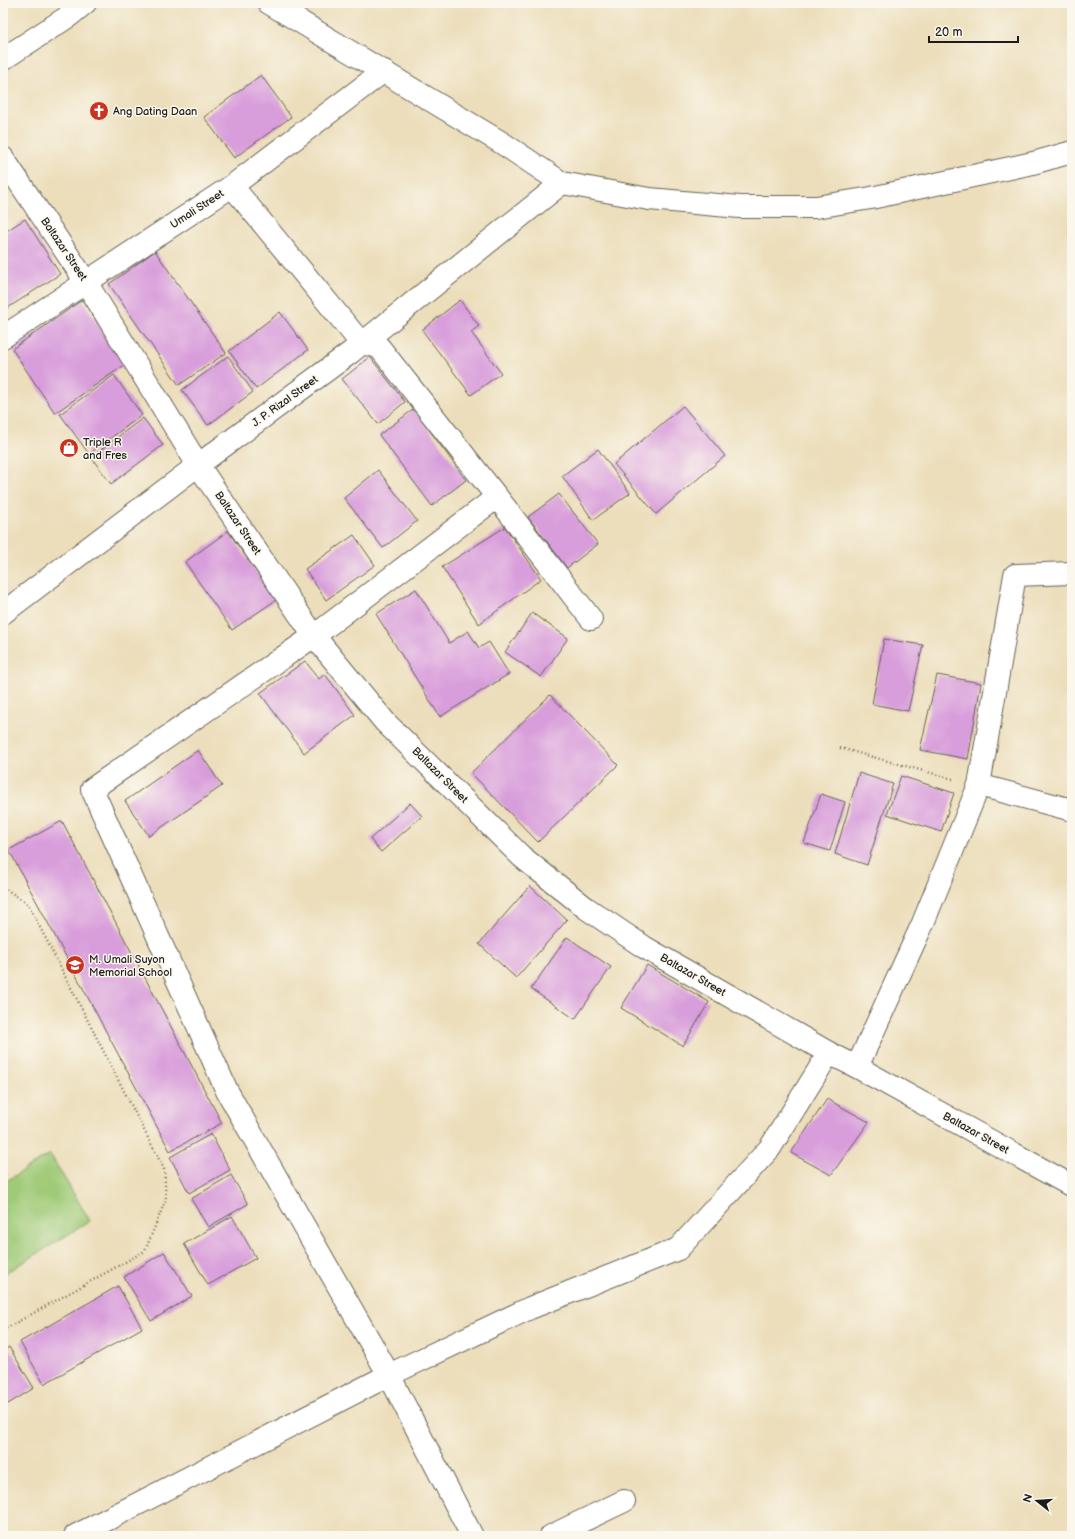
<svg xmlns="http://www.w3.org/2000/svg" width="1075" height="1539" viewBox="0 0 1075 1539" font-family="'Balsamiq Sans',sans-serif">
<style>
.green{fill:#9fca77;stroke:#5e734a}
.building{fill:#d89ddb}
.lines{fill:none;stroke-linecap:round;stroke-linejoin:round}
.minor-casing{stroke:#656054;stroke-width:24}
.secondary-casing{stroke:#656054;stroke-width:24}
.path{stroke:#656054;stroke-width:2.5;stroke-dasharray:1 3;stroke-linecap:butt}
.minor{stroke:#fff;stroke-width:22}
.secondary{stroke:#fff;stroke-width:22}
.labels{text-anchor:middle;dominant-baseline:central;stroke-width:3;stroke-linejoin:round;paint-order:stroke}
.poi-label{font-size:11px;fill:#1c1c1c;stroke:#fbf7ec;text-anchor:start}
.street-label{font-size:11px;fill:#1c1c1c;stroke:#fbf7ec}
</style>
<rect width="100%" height="100%" fill="#fbf7ec"/>
<filter id="ink" filterUnits="userSpaceOnUse"><feTurbulence type="fractalNoise" baseFrequency=".025" numOctaves="2"/><feDisplacementMap in="SourceGraphic" scale="8" xChannelSelector="R" yChannelSelector="G"/><feConvolveMatrix kernelMatrix="1 2 1 2 8 2 1 2 1" color-interpolation-filters="sRGB"/></filter>
<filter id="wash" filterUnits="userSpaceOnUse"><feTurbulence type="fractalNoise" baseFrequency=".012" numOctaves="4" result="noise"/><feDisplacementMap in="SourceGraphic" scale="16" xChannelSelector="R" yChannelSelector="G"/><feGaussianBlur stdDeviation="0.9" result="paint"/><feColorMatrix in="noise" values="0 0 0 0 0 0 0 0 0 0 0 0 0 0 0 0 0 1.4 0 .05"/><feComposite in="paint" operator="in"/></filter>
<g filter="url(#wash)">
<rect width="100%" height="100%" fill="#ecdebb"/>
<path class="green" d="M50,1154L90,1221L3,1275V1183Z"/>
<g id="blocks">
<g class="building">
<path d="M261,75L291,117L234,158L204,117Z"/>
<path d="M25,219L60,274L3,311V233Z"/>
<path d="M155,251L226,353L179,385L109,284Z"/>
<path d="M82,300L126,364L55,413L12,349Z"/>
<path d="M460,300L479,326L471,332L501,373L471,395L422,330Z"/>
<path d="M280,312L308,350L256,389L229,351Z"/>
<path d="M228,356L253,392L208,425L182,390Z"/>
<path d="M370,357L405,402L378,424L342,379Z"/>
<path d="M114,375L142,415L89,454L60,414Z"/>
<path d="M683,406L725,456L656,514L614,464Z"/>
<path d="M414,409L466,480L432,506L379,435Z"/>
<path d="M143,418L163,445L111,484L91,457Z"/>
<path d="M598,449L630,493L593,520L562,476Z"/>
<path d="M378,470L417,521L383,548L344,498Z"/>
<path d="M559,494L598,544L567,568L528,517Z"/>
<path d="M505,527L541,579L479,624L442,567Z"/>
<path d="M228,531L276,600L232,630L185,562Z"/>
<path d="M354,535L375,565L326,600L305,569Z"/>
<path d="M416,589L449,643L468,631L479,648L489,642L509,674L440,717L376,614Z"/>
<path d="M532,613L568,638L541,677L505,652Z"/>
<path d="M884,639L923,645L908,711L872,704Z"/>
<path d="M305,661L319,679L325,674L355,715L304,753L260,693Z"/>
<path d="M937,675L981,683L968,759L920,750Z"/>
<path d="M550,695L618,765L538,842L471,773Z"/>
<path d="M198,750L222,786L149,836L125,801Z"/>
<path d="M859,773L893,784L867,865L835,854Z"/>
<path d="M901,776L954,793L941,832L887,814Z"/>
<path d="M821,794L845,802L830,851L804,843Z"/>
<path d="M410,803L422,816L381,852L370,839Z"/>
<path d="M62,821L222,1123L170,1151L9,850Z"/>
<path d="M530,886L567,920L516,978L479,944Z"/>
<path d="M567,937L611,967L575,1019L531,989Z"/>
<path d="M647,965L709,1002L683,1046L621,1008Z"/>
<path d="M827,1099L869,1122L831,1175L791,1153Z"/>
<path d="M211,1134L230,1170L189,1193L170,1157Z"/>
<path d="M231,1175L248,1204L208,1227L191,1199Z"/>
<path d="M232,1216L256,1258L208,1285L184,1244Z"/>
<path d="M164,1252L192,1296L151,1321L124,1277Z"/>
<path d="M118,1286L142,1328L44,1384L20,1342Z"/>
<path d="M9,1347L34,1388L3,1407V1351Z"/>
</g>
</g>
</g>
<g filter="url(#ink)">
<use href="#blocks" fill-opacity="0" stroke="#656054" stroke-width="1"/>
<g class="lines">
<g class="minor-casing">
<g id="minor">
<path d="M269,3L502,143L562,183L649,199L740,207H816L871,198L1033,163L1072,152"/>
<path d="M3,59L69,16L85,3"/>
<path d="M3,158L86,282L198,465L350,353L562,183"/>
<path d="M232,186L361,343L379,347L497,497L591,619"/>
<path d="M3,337L232,186L384,71"/>
<path d="M979,785L1072,810"/>
<path d="M857,1067L923,923L979,785L1015,575L1072,573"/>
<path d="M75,1536L389,1375L530,1308L678,1249L770,1148L829,1053"/>
<path d="M472,1536L389,1375L227,1091L92,789L314,636L497,497"/>
<path d="M551,1536L624,1501"/>
</g>
</g>
<g class="secondary-casing">
<path id="secondary" d="M3,613L198,465L314,636L385,722L522,857L586,908L644,947L829,1053L857,1067L1072,1186"/>
</g>
<g class="path">
<path d="M840,748L953,779"/>
<path d="M3,887L28,904L164,1169L166,1199L145,1251L3,1330"/>
</g>
<use href="#minor" class="minor"/>
<use href="#secondary" class="secondary"/>
</g>
</g>
<defs>
<g id="church-disc" transform="scale(1)"><circle r="9.5" fill="#c8321e" stroke="#fbf7ec"/><path d="M-1.2-6h2.4v3.5h3.3v2.4h-3.3V6h-2.4V-.1h-3.3v-2.4h3.3Z" fill="#fff"/></g>
<g id="shop-disc" transform="scale(1)"><circle r="9.5" fill="#c8321e" stroke="#fbf7ec"/><path d="M-5-2.5h2.3a2.7 3.5 0 0 1 5.4 0H5L5.5 6h-11ZM-1.5-2.5h3a1.5 2.3 0 0 0-3 0Z" fill="#fff"/></g>
<g id="school-disc" transform="scale(1)"><circle r="9.5" fill="#c8321e" stroke="#fbf7ec"/><path d="M0-5L7-2L0 1L-7-2ZM-4 1L0 2.5L4 1V4Q0 6-4 4Z" fill="#fff"/></g>
</defs>
<g fill-rule="evenodd">
<use href="#church-disc" x="99" y="111"/>
<use href="#shop-disc" x="69" y="448"/>
<use href="#school-disc" x="75" y="965"/>
</g>
<g class="labels">
<g class="poi-label">
<text x="113" y="111">Ang Dating Daan</text>
<text x="83" y="442">Triple R<tspan x="83" dy="13">and Fres</tspan></text>
<text x="89" y="959">M. Umali Suyon<tspan x="89" dy="13">Memorial School</tspan></text>
</g>
<g class="street-label">
<text transform="translate(197 209) rotate(-33)">Umali Street</text>
<text transform="translate(64 249) rotate(56)">Baltazar Street</text>
<text transform="translate(285 401) rotate(-36)">J. P. Rizal Street</text>
<text transform="translate(238 523) rotate(56)">Baltazar Street</text>
<text transform="translate(440 775) rotate(45)">Baltazar Street</text>
<text transform="translate(693 975) rotate(30)">Baltazar Street</text>
<text transform="translate(976 1133) rotate(29)">Baltazar Street</text>
</g>
</g>
<rect width="1075" height="1539" fill="none" stroke="#fbf7ec" stroke-width="16"/>
<g transform="translate(1037 1501) rotate(287)" stroke="#fbf7ec" stroke-width="3" paint-order="stroke">
<path d="M0-3L7 15L0 10L-7 15Z" fill="#1c1c1c"/>
<text y="-6" font-size="11" font-weight="bold" text-anchor="middle" fill="#1c1c1c">N</text>
</g>
<path d="M929 36v6h89v-6" fill="none" stroke="#1c1c1c" stroke-width="2"/>
<text x="935" y="36" font-size="12" fill="#1c1c1c" stroke="#fbf7ec" stroke-width="3" paint-order="stroke">20 m</text>
</svg>
